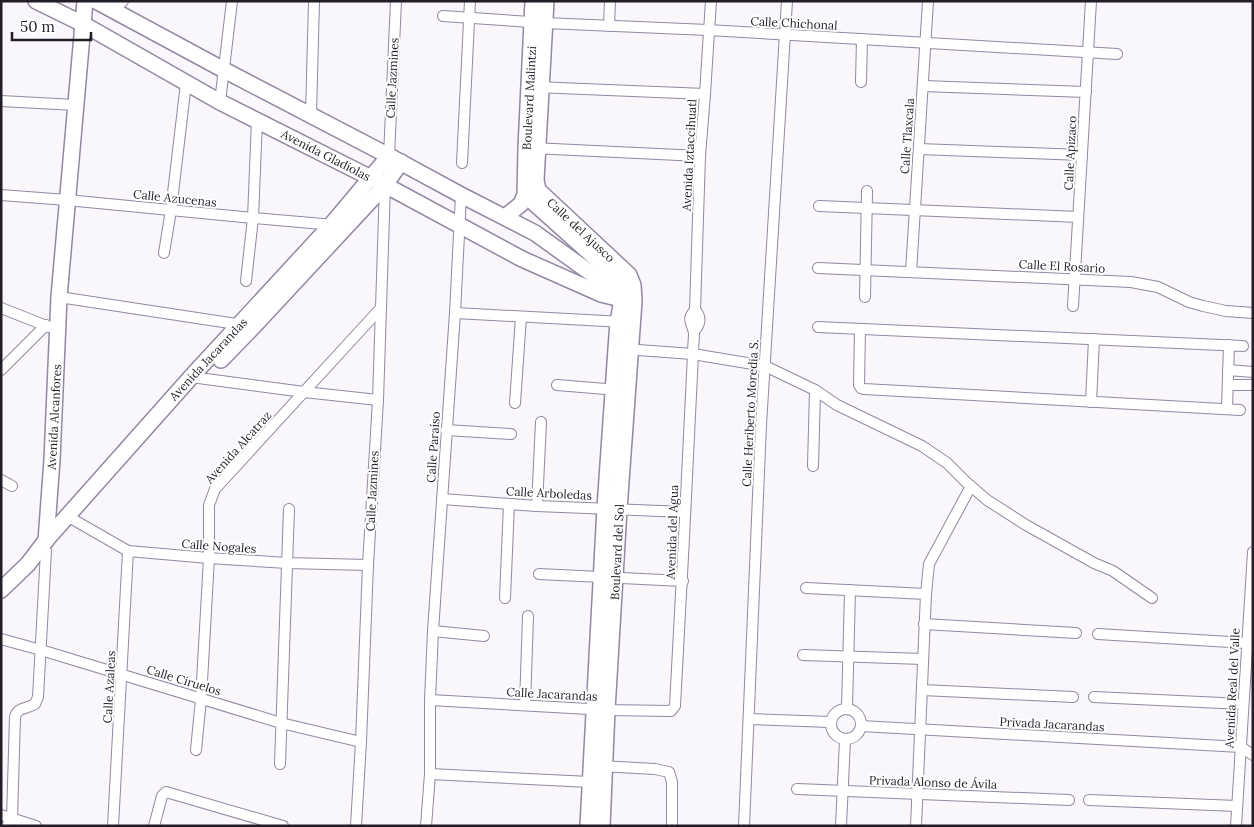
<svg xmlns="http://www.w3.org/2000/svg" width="1254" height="827" viewBox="0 0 1254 827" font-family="Lora,serif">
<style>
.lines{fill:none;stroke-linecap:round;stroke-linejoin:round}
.street-casing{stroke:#9388a1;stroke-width:12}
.secondary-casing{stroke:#9388a1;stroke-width:18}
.street{stroke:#fff;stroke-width:10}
.secondary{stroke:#fff;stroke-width:15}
.labels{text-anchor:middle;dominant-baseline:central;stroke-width:4;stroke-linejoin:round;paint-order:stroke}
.street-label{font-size:12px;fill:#221d27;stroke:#fff}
</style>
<rect width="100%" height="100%" fill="#f9f6fc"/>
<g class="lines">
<g class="street-casing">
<g id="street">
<path d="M113,11L123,1"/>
<path d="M443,16L545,23L708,30L1117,54"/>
<path d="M609,26L610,1"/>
<path d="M861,82L862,39"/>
<path d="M923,86L1086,92"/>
<path d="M535,87L705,94"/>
<path d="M1,101L76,105"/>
<path d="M220,102L232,1"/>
<path d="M311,115L314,1"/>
<path d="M532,148L700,156"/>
<path d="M919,149L1082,155"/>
<path d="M389,156L396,1"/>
<path d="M462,163L470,1"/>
<path d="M1,195L67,200L253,218L334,225"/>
<path d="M819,206L1078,217"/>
<path d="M164,253L171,210L186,83"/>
<path d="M818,268L1131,282L1158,287L1189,302L1203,306L1226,311L1253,313"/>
<path d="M911,272L928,1"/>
<path d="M246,281L253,218L257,120"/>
<path d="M59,297L243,325"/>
<path d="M865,297L867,191"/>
<path d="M1073,306L1091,1"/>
<path d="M1,308L49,327"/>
<path d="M455,313L624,322"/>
<path d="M818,327L1243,346"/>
<path d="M860,329L859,385L861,388L864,389L1240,410"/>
<path d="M694,331C700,325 702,317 695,310L700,156L705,94L711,1"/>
<path d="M624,349L693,354L765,366L815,390L837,405L922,446L947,463L966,482L987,500L1026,525L1094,563L1113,571L1152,598"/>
<path d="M1,370L46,325"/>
<path d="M1228,370L1253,372"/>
<path d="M191,377L304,392L378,400"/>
<path d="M557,385L618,390"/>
<path d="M1228,385H1253"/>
<path d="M1091,402L1094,339"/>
<path d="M515,403L521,317"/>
<path d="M1227,409L1229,345"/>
<path d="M446,430L511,434"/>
<path d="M813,466L815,390"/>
<path d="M1,480L12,486"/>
<path d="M442,499L537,506L685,512"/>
<path d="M537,506L541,422"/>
<path d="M67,516L128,551L209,558L287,563L368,565"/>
<path d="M539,574L683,581"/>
<path d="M806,588L926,594"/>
<path d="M505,598L509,504"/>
<path d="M924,624L1076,633"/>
<path d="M433,631L484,636"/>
<path d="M1098,634L1247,643"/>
<path d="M1,639L41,650L281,723L361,742"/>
<path d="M803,655L923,659"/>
<path d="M922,690L1073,697"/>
<path d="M1094,697L1243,704"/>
<path d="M430,700L607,710L671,711L675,706C682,589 687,471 693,354C693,347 694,339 694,333C692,322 686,320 695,310"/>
<path d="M525,705L528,616"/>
<path d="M847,708L850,590"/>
<circle cx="846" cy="724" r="15"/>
<path d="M749,719L830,722"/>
<path d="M861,726L1241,747L1253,755"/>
<path d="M196,750L201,699L209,558V505L215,489L380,309"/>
<path d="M280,764L289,509"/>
<path d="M600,766L655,769L669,772L672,782V826"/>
<path d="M430,774L590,782"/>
<path d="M797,789L1069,800"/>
<path d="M1089,800L1237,806"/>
<path d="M1,815L36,826"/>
<path d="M7,826L12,819L15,717C17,707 27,709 35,704L38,697L46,551"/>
<path d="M113,826L128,551"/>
<path d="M154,826L162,796L166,792L283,826"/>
<path d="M356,826L361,742L368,565L378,400L385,185"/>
<path d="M426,826L430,774V700L433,631L455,313L461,195"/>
<path d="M744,826L761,425L787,1"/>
<path d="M841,826L845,740"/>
<path d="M916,826L926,594L929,564L971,486"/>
<path d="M1236,826L1253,552"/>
</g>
</g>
<g class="secondary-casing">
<g id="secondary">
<path d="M36,1L83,24L220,102L385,185L522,259L601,294L629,301"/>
<path d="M96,1L224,70L389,156L461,195L535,233L606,284L621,300"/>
<path d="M546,1L536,180L538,190L629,275L633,285L634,301L619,509L607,710L602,826"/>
<path d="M525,195L620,280L624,288L618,322L616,349L605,508L588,826"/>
<path d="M505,217L521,204L525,195L526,148L533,1"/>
<path d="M221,360L253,327L385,185L401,162"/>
<path d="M46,541L52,460L59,297L85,1"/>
<path d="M1,590L28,564L47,539L191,377L331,225L389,156"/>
</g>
</g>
<use href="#street" class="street"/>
<use href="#secondary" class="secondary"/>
</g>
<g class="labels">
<g class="street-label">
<text transform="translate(794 23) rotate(3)">Calle Chichonal</text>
<text transform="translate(392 78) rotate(-87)">Calle Jazmines</text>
<text transform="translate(529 98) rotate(-87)">Boulevard Malintzi</text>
<text transform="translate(907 136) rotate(-86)">Calle Tlaxcala</text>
<text transform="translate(1070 153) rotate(-87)">Calle Apizaco</text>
<text transform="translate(326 155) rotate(27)">Avenida Gladiolas</text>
<text transform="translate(689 155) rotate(-87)">Avenida Iztaccíhuatl</text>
<text transform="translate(175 198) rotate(6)">Calle Azucenas</text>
<text transform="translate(581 230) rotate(43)">Calle del Ajusco</text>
<text transform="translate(1062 266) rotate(3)">Calle El Rosario</text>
<text transform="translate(208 359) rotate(-47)">Avenida Jacarandas</text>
<text transform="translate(750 413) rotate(-87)">Calle Heriberto Moredia S.</text>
<text transform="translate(54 417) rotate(-87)">Avenida Alcanfores</text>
<text transform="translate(238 447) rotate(-48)">Avenida Alcatraz</text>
<text transform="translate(433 447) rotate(-86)">Calle Paraíso</text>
<text transform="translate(372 491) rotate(-87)">Calle Jazmines</text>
<text transform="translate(549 493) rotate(3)">Calle Arboledas</text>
<text transform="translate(672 532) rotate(-88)">Avenida del Agua</text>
<text transform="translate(219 546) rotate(4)">Calle Nogales</text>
<text transform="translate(617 552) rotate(-87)">Boulevard del Sol</text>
<text transform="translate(184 680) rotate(17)">Calle Ciruelos</text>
<text transform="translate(109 687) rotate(-87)">Calle Azaleas</text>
<text transform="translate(1232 688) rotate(-87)">Avenida Real del Valle</text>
<text transform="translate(552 694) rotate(3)">Calle Jacarandas</text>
<text transform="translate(1052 724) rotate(3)">Privada Jacarandas</text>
<text transform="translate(933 782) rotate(2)">Privada Alonso de Ávila</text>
</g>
</g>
<rect width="1254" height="827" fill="none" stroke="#221d27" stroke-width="5"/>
<path d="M12 32v8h79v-8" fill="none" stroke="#221d27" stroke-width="2.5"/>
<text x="20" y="32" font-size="15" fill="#221d27" stroke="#ffffff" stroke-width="4" paint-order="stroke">50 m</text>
</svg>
